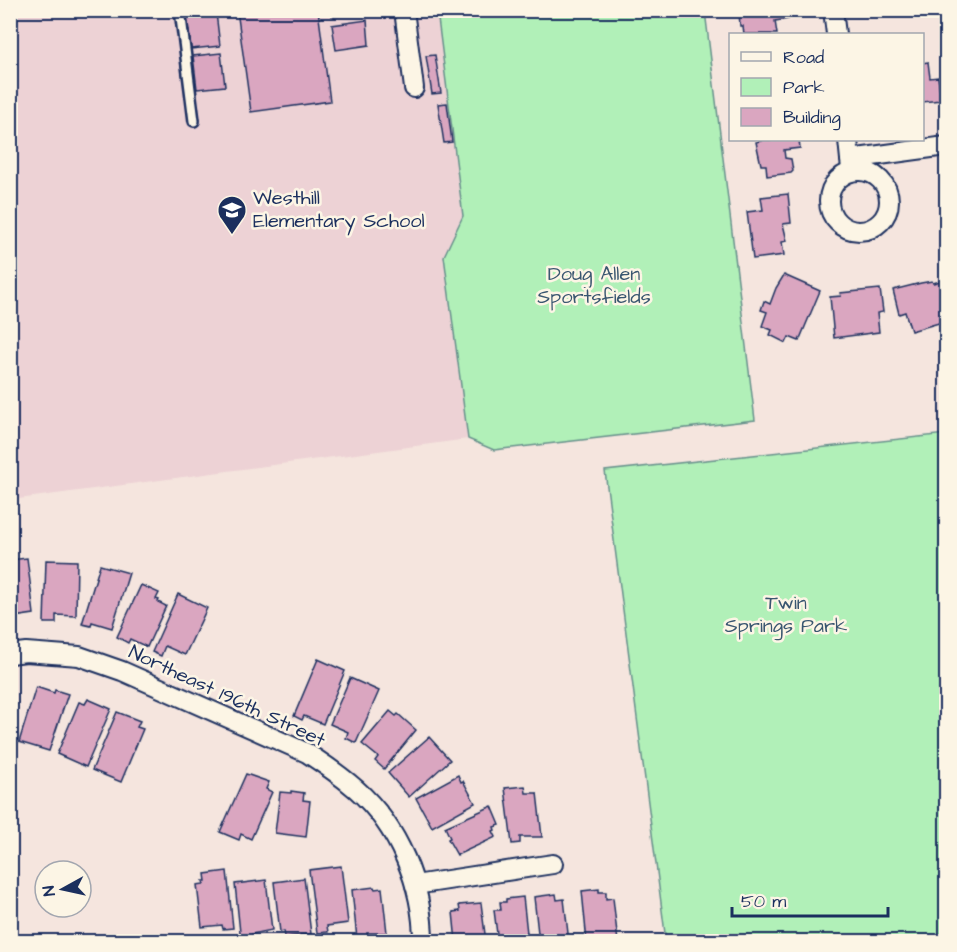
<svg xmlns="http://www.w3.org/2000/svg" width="957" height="952" viewBox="0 0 957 952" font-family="'Architects Daughter',sans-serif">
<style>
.built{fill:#edd2d5}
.green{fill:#b1f0b8;stroke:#66908b;stroke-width:1.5}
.building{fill:#daa6c0;stroke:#1b2f5e;stroke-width:1.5}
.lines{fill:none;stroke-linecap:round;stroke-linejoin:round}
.service-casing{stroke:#1b2f5e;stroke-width:14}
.minor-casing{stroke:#1b2f5e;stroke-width:22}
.service{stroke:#fcf5e5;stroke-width:9}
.minor{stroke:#fcf5e5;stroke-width:18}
.labels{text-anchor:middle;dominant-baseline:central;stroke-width:5;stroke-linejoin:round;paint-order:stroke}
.poi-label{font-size:20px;fill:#1b2f5e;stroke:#fcf5e5;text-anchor:start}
.park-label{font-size:20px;fill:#395670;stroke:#fcf5e5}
.street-label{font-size:20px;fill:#1b2f5e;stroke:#fcf5e5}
</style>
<rect width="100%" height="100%" fill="#f5e5de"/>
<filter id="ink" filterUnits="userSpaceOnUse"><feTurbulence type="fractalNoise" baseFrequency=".0167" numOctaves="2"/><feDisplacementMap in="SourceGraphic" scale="12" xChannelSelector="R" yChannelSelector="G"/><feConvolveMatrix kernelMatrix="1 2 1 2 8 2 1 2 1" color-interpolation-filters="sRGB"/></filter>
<g filter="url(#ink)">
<path class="built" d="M10,11H437L463,216L444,257L468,439L11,500Z"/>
<g class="green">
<path d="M437,11H705L755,420L494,450L468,439L444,256L463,216Z"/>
<path d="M946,434V941H666L605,471Z"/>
</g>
<g class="building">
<path d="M237,10H318L330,101L251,112Z"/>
<path d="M331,10H359V12L332,16Z"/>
<path d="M741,10H787L788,19L775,21L777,34H744L743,26H740L739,12Z"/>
<path d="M216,13L220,46L191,49L187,16Z"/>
<path d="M367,20L369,45L336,50L332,25Z"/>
<path d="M221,53L225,86L197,89L193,56Z"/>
<path d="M435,55L441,93L432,94L426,56Z"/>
<path d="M928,62L930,78L938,77L941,100L922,102V63Z"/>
<path d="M447,103L452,142L444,143L438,104Z"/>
<path d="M764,140H799L800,148L784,150L785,158L791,159L793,171L791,173L767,176L766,165H761L756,142Z"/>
<path d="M788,194L791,223L783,224L787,241L782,242L784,255L753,259L747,212L763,210L761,197Z"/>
<path d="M784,275L820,291L799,341L789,337L786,343L770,335L772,330L762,326L767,312L761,310L764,301L770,304L776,288Z"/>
<path d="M944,280L946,288V321L911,331L905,312L899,314L893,290L921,283L932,281L933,283Z"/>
<path d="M880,289L883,312L877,313L879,332L834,338L830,297L841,296L840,293Z"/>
<path d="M27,558L34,614L14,617V621L10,622V560Z"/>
<path d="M46,560L77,561L76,616L56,615V623H44Z"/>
<path d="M100,565L129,573L112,628L92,622L91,626L82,624Z"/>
<path d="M141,585L159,593L156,599L159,600L158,602L166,606L147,647L130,639L128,643L117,637Z"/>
<path d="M178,594L207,608L185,655L165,646L161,656L152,652Z"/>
<path d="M318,659L345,671L323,724L304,716L302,720L294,716Z"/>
<path d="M350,678L379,691L356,743L346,738L348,732L330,724Z"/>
<path d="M36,687L54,693L55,690L68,694L49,751L19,742Z"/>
<path d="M88,699L111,709L86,767L57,754L79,702L85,704Z"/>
<path d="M390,711L396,716L398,714L416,730L384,769L375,761L378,757L362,744Z"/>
<path d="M117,712L140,721L137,727L143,729L121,782L92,770Z"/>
<path d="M429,737L450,760L409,797L388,773Z"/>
<path d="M246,774L269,782L266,789L272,792L251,839L241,834L239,840L220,832Z"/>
<path d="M458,775L461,782L463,781L475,803L432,827L416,798Z"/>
<path d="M525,786L526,793H537L542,837H520V843L512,844L505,788Z"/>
<path d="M291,791L304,793L303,800L310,801L306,837L275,833L280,792L291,793Z"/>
<path d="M492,806L500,825L494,827L495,830L493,831L496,837L457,855L448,839L450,838L445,827Z"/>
<path d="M341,866L348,923L327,926L328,932L317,933L309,870Z"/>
<path d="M227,871L233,928L223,929L222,925L202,927L197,885L204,884L203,881H206L205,874Z"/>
<path d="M304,878L311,934L285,937L284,931L280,932L274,882Z"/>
<path d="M266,880L272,930L252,934L253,942H241L235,884Z"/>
<path d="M374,887L375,889L382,888L387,933H367L368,938L357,939L352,890Z"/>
<path d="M599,889V892H606V899L613,898L618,942H587L582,891Z"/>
<path d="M556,894L557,900L564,899L569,942H539L534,897Z"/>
<path d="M523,897L528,942H498L494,910H501L500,902H506V899Z"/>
<path d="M481,903L486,942H456L453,912L460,911L459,905Z"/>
</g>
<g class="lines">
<g class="service-casing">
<path id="service" d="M180,10L194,121"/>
</g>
<g class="minor-casing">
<g id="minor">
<path d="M404,10L414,88"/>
<path d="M833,10L836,34"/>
<path d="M848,140L851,169"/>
<path d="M850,159L946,146"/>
<circle cx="859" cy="201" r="30"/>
<path d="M10,654L26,652L79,656L122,671L307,753C324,764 341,776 356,789C398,826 423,885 423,942"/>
<path d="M415,885L553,864"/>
</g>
</g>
<use href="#service" class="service"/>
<use href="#minor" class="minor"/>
</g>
</g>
<defs>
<g id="school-pin" transform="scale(1.5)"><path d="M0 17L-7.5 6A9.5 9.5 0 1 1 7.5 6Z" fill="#1b2f5e" stroke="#fcf5e5"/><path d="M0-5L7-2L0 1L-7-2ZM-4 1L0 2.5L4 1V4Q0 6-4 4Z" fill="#fff"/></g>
</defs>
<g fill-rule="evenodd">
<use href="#school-pin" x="232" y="210"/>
</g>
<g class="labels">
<g class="poi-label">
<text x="253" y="198">Westhill<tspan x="253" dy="23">Elementary School</tspan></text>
</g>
<g class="park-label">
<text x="594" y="274">Doug Allen<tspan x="594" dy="23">Sportsfields</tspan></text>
<text x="786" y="603">Twin<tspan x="786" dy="23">Springs Park</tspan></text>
</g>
<g class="street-label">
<text transform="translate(227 696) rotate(25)">Northeast 196th Street</text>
</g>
</g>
<rect width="957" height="952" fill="none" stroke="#fcf5e5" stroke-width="36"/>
<rect x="18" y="18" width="921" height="916" fill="none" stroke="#1b2f5e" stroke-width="2" filter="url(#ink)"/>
<rect x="729" y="33" width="195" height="108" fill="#fcf5e5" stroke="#a2a6af" stroke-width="1.5"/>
<rect x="741" y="52" width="30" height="9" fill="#fcf5e5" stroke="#a2a6af" stroke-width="1.5"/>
<text x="783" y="63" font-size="18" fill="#1b2f5e">Road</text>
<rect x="741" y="78" width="30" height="18" fill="#b1f0b8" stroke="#a2a6af" stroke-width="1.5"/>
<text x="783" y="93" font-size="18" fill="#1b2f5e">Park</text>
<rect x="741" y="108" width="30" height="18" fill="#daa6c0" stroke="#a2a6af" stroke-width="1.5"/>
<text x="783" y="123" font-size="18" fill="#1b2f5e">Building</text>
<g transform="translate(63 889) rotate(262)"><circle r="28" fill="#fcf5e5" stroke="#a2a6af" stroke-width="1.5"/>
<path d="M0-4.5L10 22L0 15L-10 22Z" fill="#1b2f5e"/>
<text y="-9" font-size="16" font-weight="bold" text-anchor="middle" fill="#1b2f5e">N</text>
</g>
<path d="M732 907v9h156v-9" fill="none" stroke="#1b2f5e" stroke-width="3"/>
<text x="741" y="907" font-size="18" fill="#1b2f5e" stroke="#fcf5e5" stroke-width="4.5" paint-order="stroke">50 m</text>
</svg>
